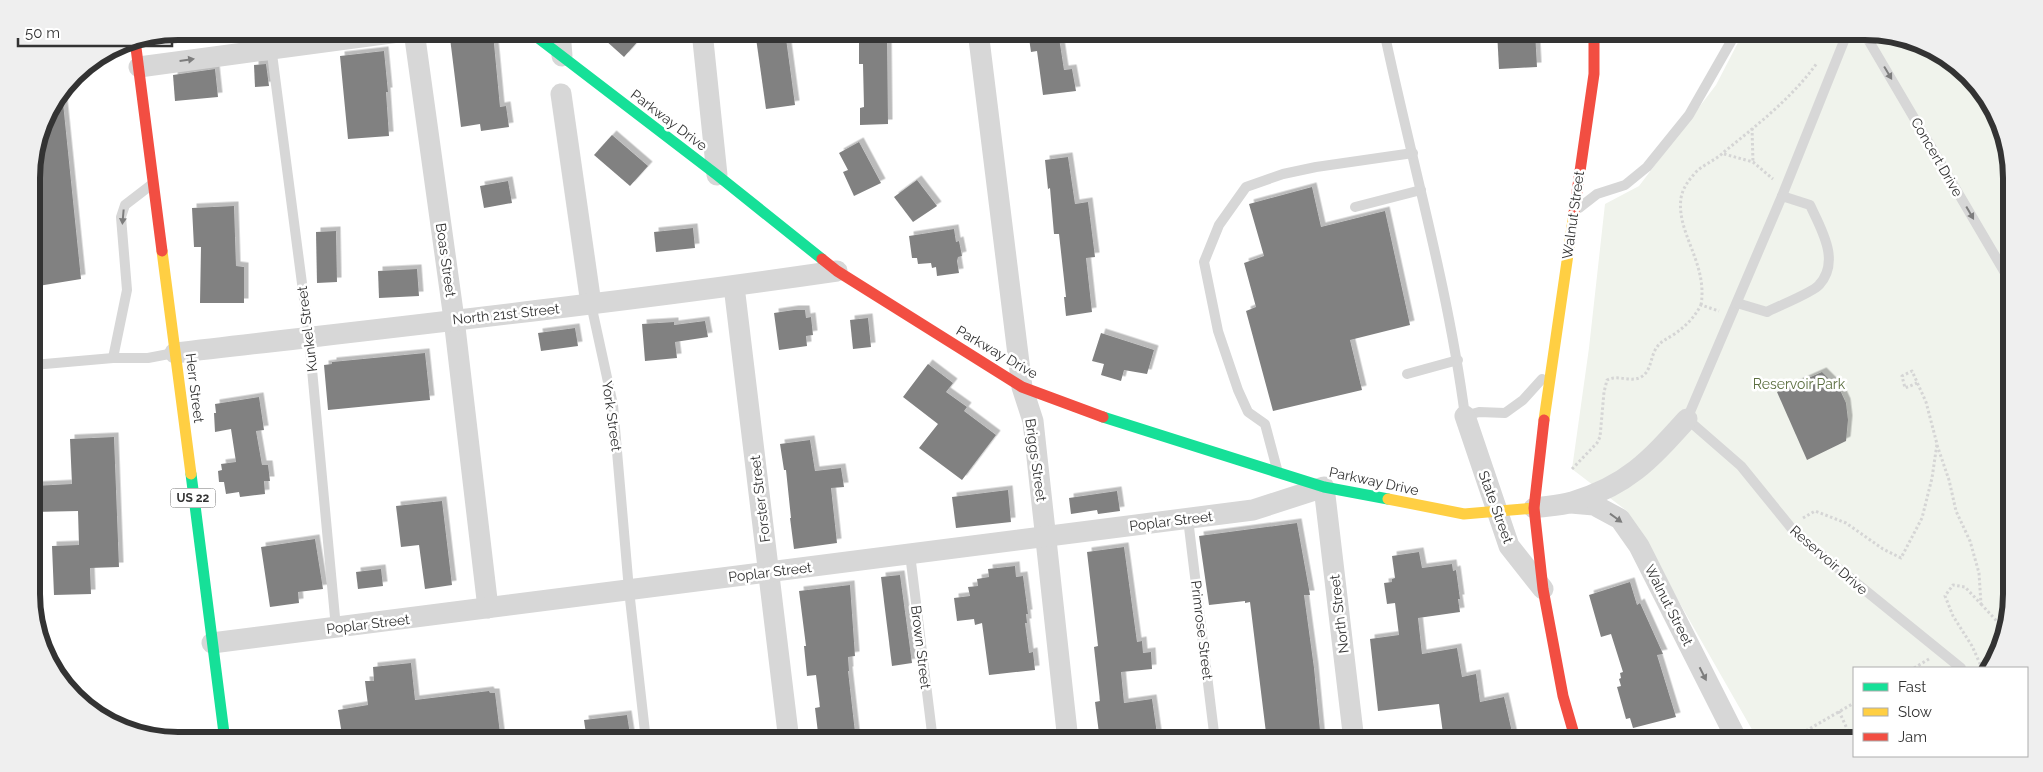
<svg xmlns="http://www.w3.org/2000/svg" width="2043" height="772" viewBox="0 0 2043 772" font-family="Raleway,sans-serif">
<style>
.green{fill:#f0f3ec}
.building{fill:#818181;filter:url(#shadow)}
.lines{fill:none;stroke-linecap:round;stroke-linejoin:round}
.path{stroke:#d5d5d5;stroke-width:3;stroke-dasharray:2.5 2.5;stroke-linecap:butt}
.lane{stroke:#d7d7d7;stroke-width:10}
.street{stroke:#d7d7d7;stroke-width:21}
.fast{stroke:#16e098;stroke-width:11}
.slow{stroke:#ffcf43;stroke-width:11}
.jam{stroke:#f24e42;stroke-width:11}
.oneway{fill:#7d7d7d}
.labels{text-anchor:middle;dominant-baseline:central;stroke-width:5;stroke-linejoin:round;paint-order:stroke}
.shield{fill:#fff;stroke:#707070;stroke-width:1}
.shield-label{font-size:12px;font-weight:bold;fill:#333}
.street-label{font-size:14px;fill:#333;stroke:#fff}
.park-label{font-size:14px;fill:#5c6f40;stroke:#fff}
.rim{fill:none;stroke:#333;stroke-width:6}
</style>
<defs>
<filter id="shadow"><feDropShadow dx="4.5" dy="-4.5" stdDeviation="0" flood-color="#0004"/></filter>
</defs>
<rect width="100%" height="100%" fill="#fff"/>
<path class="green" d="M1744,31H1865L1912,39L1975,82L2010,159L2012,594L2004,641L1989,668H1854V740H1758L1627,511L1572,469L1589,348L1605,204L1639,186L1716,85Z"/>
<g class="building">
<path d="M595,31H647L624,57Z"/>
<path d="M755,31H785L795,105L766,109Z"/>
<path d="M859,31H887L888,124L860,125V108L864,107L863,64H859Z"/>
<path d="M1028,31H1058L1064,70L1072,69L1076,91L1043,95L1037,51L1031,52Z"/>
<path d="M1497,31H1535L1537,67L1499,69Z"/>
<path d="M493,33L500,107L506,106L509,127L481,131L480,124L461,127L450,38Z"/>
<path d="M384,51L388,92H386L389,136L348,139L340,56Z"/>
<path d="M266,64L269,86L255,87L254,65Z"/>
<path d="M215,69L218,97L175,101L173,75Z"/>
<path d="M62,93L81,279L32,287V168L47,113Z"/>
<path d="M612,135L648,166L630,186L594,155Z"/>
<path d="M859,142L881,183L854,196L843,172L848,170L839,153Z"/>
<path d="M1068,157L1075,204L1088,202L1095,257L1086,258L1092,312L1066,316L1064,297H1066L1059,234H1054L1050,188L1048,189L1045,160Z"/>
<path d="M917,180L937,206L913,222L894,197Z"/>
<path d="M508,181L512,203L484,208L480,186Z"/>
<path d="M1312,187L1321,227L1385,211L1410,325L1350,340L1362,390L1273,411L1246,311L1256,307L1244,263L1264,256L1249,204Z"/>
<path d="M234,206L236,266L244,267V303H200L201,247H194L192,208Z"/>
<path d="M693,228L695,248L656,252L654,232Z"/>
<path d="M954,229L956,242L959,241L962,256L958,257L957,261L959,273L937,276L936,267L932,268L931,263L918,264L917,258H912L909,236Z"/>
<path d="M336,231L337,282L317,283L316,232Z"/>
<path d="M417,269L419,296L379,298L378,271Z"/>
<path d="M794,310H805L806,318L811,317L813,335L806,336L807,346L779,350L774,313Z"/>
<path d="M868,318L871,347L853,349L850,320Z"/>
<path d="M705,321L708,337L675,342L677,358L645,361L642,324L674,322V325Z"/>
<path d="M575,328L578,346L541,351L538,333Z"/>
<path d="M1101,333L1154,350L1147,374L1124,370L1121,381L1101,375L1104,364L1092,361Z"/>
<path d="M425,353L430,400L328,410L324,365L332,364V362Z"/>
<path d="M928,364L953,383L946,392L967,407L964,411L996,435L962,480L919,448L938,424L903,397Z"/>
<path d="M1822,372L1840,390L1846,403L1848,420L1846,441L1807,460L1777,392Z"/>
<path d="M259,397L264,430L256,431L262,465H268L270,481H264L265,494L240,497L239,492L226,494L224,482H219L218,471L222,470L221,464L236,462L231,429L215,432L214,413H216L215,404Z"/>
<path d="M114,437L119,567L90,568L91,594L54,595L52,546L79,545L78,511L33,512V486L72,484L70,439Z"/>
<path d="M810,440L815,471L841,468L844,487L831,488L837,543L794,549L790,518H791L786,470H784L780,444Z"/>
<path d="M1008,490L1011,522L956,528L952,497Z"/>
<path d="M1117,491L1120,511L1098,514L1097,510L1071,514L1069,498Z"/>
<path d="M442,501L452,585L425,589L419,545L401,547L396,506Z"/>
<path d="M1297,523L1310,595H1304L1314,668L1321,741H1267L1250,602L1245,603V601L1209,605L1199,536Z"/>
<path d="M315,539L323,589L298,592L299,603L270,607L261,547Z"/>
<path d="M1124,547L1137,642L1142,641L1143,653L1151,652L1152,669L1121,672L1124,703L1152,699L1158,741H1100L1095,702L1100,701L1094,647L1098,646L1087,552Z"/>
<path d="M1419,552L1422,568L1452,564L1453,571L1456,570L1460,599H1458L1460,612L1418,618L1422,654L1457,648L1462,677L1476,674L1480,702L1504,697L1514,741H1444L1439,704L1378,711L1370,639L1399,635L1395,603L1387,604L1384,583L1392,582V579L1395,578L1392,556Z"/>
<path d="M1015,566L1016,577L1023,576L1028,614H1026L1027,623H1025L1029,653L1033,652L1035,670L989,675L982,623L975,625L974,619L957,621L954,598L970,596L968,587L978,586L977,579L989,577L988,569Z"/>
<path d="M381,569L383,586L358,589L356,572Z"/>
<path d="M900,575L912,663L892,666L881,577Z"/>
<path d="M1630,582L1637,605L1640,603L1663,654L1657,655L1676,717L1633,728L1630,718L1626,719L1617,687L1621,686L1619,679L1621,678L1620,673L1623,672L1611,634L1601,637L1589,595Z"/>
<path d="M850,585L855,656L848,657L849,671H848L856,741H819L815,708L820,707L816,675L807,676L804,646H806L799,591Z"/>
<path d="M411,663L415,700L489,691L490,693H495L501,741H343L338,710L368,705L365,681H374L373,667Z"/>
<path d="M627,715L631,741H587L584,720Z"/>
</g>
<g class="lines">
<g class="path">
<path d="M1752,128L1753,162"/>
<path d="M1724,154L1753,162L1773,179"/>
<path d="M1701,305C1708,263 1676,233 1681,198C1683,187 1689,180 1696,172C1704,164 1716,160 1724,152C1757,125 1792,98 1817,63"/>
<path d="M1937,445L1949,480L1956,511L1970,541L1979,573L1981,604L1965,587L1953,585L1945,596L1953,616L1972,646L1982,668"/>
<path d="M1572,469L1597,443L1600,437L1604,392L1607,380C1618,374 1631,383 1641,377C1652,371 1650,356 1657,347C1661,341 1667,339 1673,335C1685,327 1694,318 1701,305L1719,311"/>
<path d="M1803,518L1815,511L1846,523L1883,549L1901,558L1922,518L1932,478L1937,444L1926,402L1912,371L1902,376L1905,388L1917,383"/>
<path d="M1981,604L2006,631"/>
<path d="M1914,668L1929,659"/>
<path d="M1839,711L1852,740"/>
<path d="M1767,740L1804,732L1854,703"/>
</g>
<g class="lane">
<path d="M269,31L309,337L336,628"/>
<path d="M1384,31C1411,159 1448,286 1465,416L1479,412L1505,413L1523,400L1542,379"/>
<path d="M1848,31L1782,196L1687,419L1741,466L1797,535L1961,668"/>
<path d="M1863,31L2011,283"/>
<path d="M1355,207L1421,190"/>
<path d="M1579,208L1597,194L1625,185L1647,167L1689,115L1737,31"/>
<path d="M1737,303L1767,312C1778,306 1812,293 1819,285C1841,261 1821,229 1810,205L1782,196"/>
<path d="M591,304L613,405L629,590L646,741"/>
<path d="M113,358L127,290L121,217L125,205L151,185"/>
<path d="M33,365L113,358H148L174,353"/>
<path d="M1407,374L1458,360"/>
<path d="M1277,469L1265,424L1248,412L1238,390L1218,331L1204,262L1219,225L1246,187L1283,174L1316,167L1413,153"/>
<path d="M1188,519L1215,741"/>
<path d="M910,554L933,741"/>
</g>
<g class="street">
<path d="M414,31L454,319L488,608"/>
<path d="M560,31L562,56"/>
<path d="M702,31L717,175"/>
<path d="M978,31L1022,387L1033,421L1068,741"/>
<path d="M139,67L406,31"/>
<path d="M561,94L591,304"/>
<path d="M734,286L789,741"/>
<path d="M175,353C396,327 617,303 837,271"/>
<path d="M1465,416L1509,546L1543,589"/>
<path d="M1571,503L1594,505L1620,519L1639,546L1737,740"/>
<path d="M1534,508C1546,506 1560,506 1572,502C1627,486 1650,460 1687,419"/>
<path d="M212,643L1253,510L1324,487L1354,741"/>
</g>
<g class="fast">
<path d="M529,31L717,175L822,259"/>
<path d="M1103,417L1324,487L1388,499"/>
<path d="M191,474L225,741"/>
</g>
<g class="slow">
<path d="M162,251L191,474"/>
<path d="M1544,420L1574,213"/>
<path d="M1388,499L1464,514L1534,508"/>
</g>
<g class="jam">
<path d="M135,40L162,251"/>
<path d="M1574,213L1594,74V31"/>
<path d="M822,259L837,271L1022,387L1103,417"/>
<path d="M1544,420L1534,508L1543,589L1563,696L1576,741"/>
</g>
</g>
<defs><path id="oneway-solid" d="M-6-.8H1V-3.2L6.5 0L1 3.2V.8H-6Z" transform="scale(1.25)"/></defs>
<g class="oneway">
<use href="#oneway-solid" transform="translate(187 60) rotate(-8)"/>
<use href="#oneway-solid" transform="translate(1888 73) rotate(59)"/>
<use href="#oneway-solid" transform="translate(1970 213) rotate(60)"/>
<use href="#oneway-solid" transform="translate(123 217) rotate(95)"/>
<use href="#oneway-solid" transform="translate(1616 518) rotate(36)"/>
<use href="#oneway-solid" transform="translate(1703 674) rotate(63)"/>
</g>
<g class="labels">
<rect class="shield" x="170.5" y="488.5" width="45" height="19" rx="4"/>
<g class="shield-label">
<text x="193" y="498">US 22</text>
</g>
<g class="street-label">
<text transform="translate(669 120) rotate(37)">Parkway Drive</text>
<text transform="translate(1937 157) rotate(60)">Concert Drive</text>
<text transform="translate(1573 215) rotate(-82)">Walnut Street</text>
<text transform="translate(446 260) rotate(82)">Boas Street</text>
<text transform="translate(506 314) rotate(-6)">North 21st Street</text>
<text transform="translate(307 329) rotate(-97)">Kunkel Street</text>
<text transform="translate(997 352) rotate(30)">Parkway Drive</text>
<text transform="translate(195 388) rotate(83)">Herr Street</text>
<text transform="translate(612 416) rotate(82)">York Street</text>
<text transform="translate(1036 460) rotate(82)">Briggs Street</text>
<text transform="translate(1374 481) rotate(12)">Parkway Drive</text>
<text transform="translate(760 499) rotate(-97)">Forster Street</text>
<text transform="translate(1496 507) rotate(70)">State Street</text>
<text transform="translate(1171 521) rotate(-7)">Poplar Street</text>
<text transform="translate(1829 560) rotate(41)">Reservoir Drive</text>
<text transform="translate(770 572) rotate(-7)">Poplar Street</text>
<text transform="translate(1669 605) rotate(63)">Walnut Street</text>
<text transform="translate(1339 614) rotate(-97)">North Street</text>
<text transform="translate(368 624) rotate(-7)">Poplar Street</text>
<text transform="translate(1202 630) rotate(83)">Primrose Street</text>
<text transform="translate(921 647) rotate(83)">Brown Street</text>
</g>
<g class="park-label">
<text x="1799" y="384">Reservoir Park</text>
</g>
</g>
<path d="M0 0H2043V772H0ZM178 40H1865A138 138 0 0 1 2003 178V594A138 138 0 0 1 1865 732H178A138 138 0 0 1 40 594V178A138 138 0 0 1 178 40Z" fill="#efefef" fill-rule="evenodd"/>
<path class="rim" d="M178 40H1865A138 138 0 0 1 2003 178V594A138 138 0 0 1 1865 732H178A138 138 0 0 1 40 594V178A138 138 0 0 1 178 40Z"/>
<rect x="1853" y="667" width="175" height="90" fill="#ffffff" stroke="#adadad"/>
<rect x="1863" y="683" width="25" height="8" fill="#16e098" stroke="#adadad"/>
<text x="1898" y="692" font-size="15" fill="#333333">Fast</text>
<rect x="1863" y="708" width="25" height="8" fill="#ffcf43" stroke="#adadad"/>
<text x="1898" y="717" font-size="15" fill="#333333">Slow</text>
<rect x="1863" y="733" width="25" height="8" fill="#f24e42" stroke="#adadad"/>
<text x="1898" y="742" font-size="15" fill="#333333">Jam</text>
<path d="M18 38v8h154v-8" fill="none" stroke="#333333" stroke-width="2.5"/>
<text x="25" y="38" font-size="15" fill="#333333" stroke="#ffffff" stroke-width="4" paint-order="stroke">50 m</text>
</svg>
